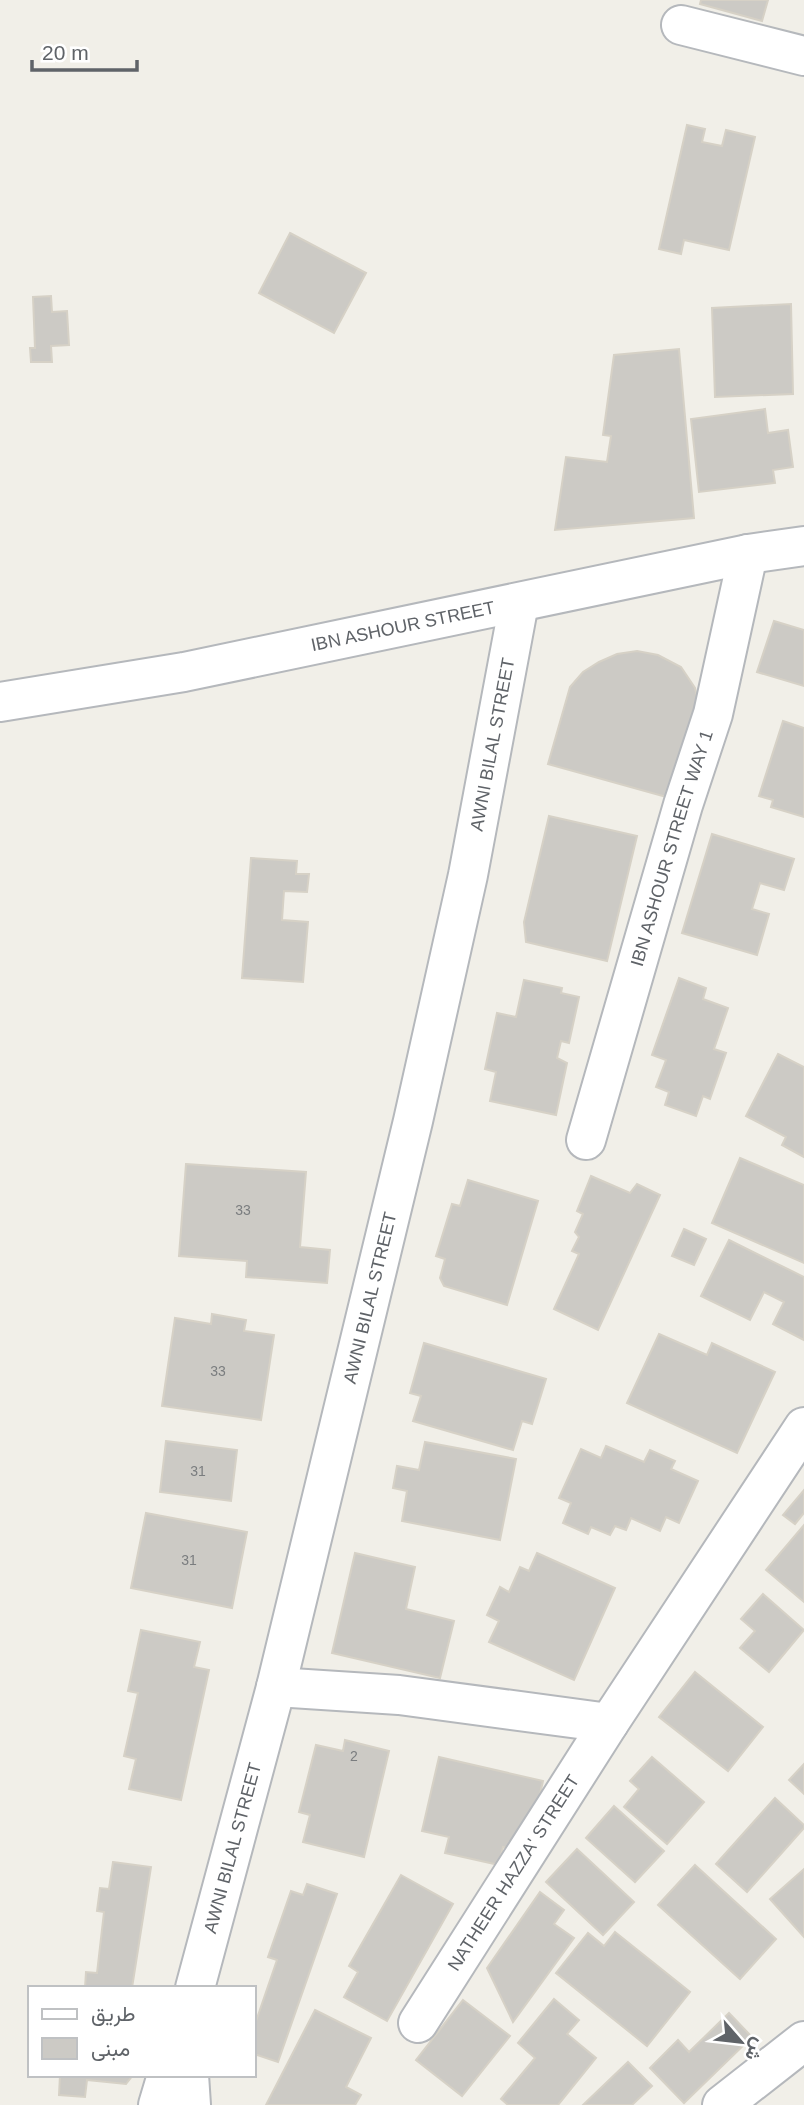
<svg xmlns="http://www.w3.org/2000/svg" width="804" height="2105" viewBox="0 0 804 2105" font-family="Helvetica,Vazirmatn,sans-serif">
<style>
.building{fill:#cccac5;stroke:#d6d1c6;stroke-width:2}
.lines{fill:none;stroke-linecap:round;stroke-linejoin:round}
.street-casing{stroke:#b5b8bc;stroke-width:42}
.street{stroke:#fff;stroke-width:38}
.labels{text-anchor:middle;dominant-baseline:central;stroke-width:7;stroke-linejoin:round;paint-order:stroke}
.number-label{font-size:14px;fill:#7a7d7f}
.street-label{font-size:18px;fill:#5f6368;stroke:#fff}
</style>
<rect width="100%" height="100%" fill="#f1efe8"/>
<g class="building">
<path d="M701,0H768L762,21L700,4Z"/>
<path d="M687,125L705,129L702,142L722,146L726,130L755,137L729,250L684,240L681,254L659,249Z"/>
<path d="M290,233L366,273L334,333L259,293Z"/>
<path d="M51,296L52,312L67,311L69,345L51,346L52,362H31L30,348H35L33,297Z"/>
<path d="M791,304L793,394L715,397L712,308Z"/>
<path d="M679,349L694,518L555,530L566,457L607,462L611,436L603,435L614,355Z"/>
<path d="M765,409L768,433L788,430L793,467L773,470L775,483L699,492L691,419Z"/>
<path d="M774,621L804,630V686L757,672Z"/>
<path d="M637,651L658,655L681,667L695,688L700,710L670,798L548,764L570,687L583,672L599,662L617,654Z"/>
<path d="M783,721L804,728V817L771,807L773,800L759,796Z"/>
<path d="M549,816L637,836L607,961L526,942L524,922Z"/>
<path d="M712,834L794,859L784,890L760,883L752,909L769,914L757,955L682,933Z"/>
<path d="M251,858L297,861L296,874H309L307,892L284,891L282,920L308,922L303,982L242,978Z"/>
<path d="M679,978L706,988L703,999L728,1008L714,1049L726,1053L710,1099L703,1096L696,1116L665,1105L669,1092L656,1087L666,1060L652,1055Z"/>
<path d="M524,980L562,988L561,993L579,997L569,1043L561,1041L557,1058L567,1063L556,1115L490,1101L496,1072L485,1069L497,1013L516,1017Z"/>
<path d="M778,1054L804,1067V1157L782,1145L786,1137L746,1116Z"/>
<path d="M740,1158L804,1185V1263L712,1223Z"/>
<path d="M186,1164L306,1172L300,1247L330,1250L327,1283L246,1277L247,1261L179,1256Z"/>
<path d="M591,1176L630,1193L637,1184L660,1195L598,1330L554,1309L579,1254L572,1251L579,1237L575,1232L583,1214L577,1211Z"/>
<path d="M468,1180L538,1201L507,1305L444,1286L440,1278L445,1259L436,1256L452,1204L460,1206Z"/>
<path d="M684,1229L706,1239L694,1265L672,1256Z"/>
<path d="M729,1240L804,1277V1340L773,1324L784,1302L764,1292L750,1320L701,1296Z"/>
<path d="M212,1314L246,1320L244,1331L274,1335L261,1420L162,1406L175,1318L211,1324Z"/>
<path d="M659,1334L707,1355L712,1343L775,1372L737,1453L627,1403Z"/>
<path d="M424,1343L546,1379L532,1424L522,1421L513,1450L413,1421L421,1396L410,1393Z"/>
<path d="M166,1441L237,1450L231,1501L160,1492Z"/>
<path d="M425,1442L516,1459L500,1540L402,1521L407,1491L393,1488L397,1466L419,1470Z"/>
<path d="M606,1446L644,1462L650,1450L675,1461L671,1469L698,1481L679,1523L666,1517L660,1531L631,1518L626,1530L615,1526L610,1535L591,1527L588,1534L563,1523L571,1503L559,1498L581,1449L601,1458Z"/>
<path d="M804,1490V1513L795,1524L783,1515Z"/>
<path d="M146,1513L247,1532L232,1608L131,1588Z"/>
<path d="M804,1525V1602L766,1570Z"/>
<path d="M355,1553L415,1567L406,1609L454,1621L440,1678L332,1653Z"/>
<path d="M537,1553L615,1588L574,1680L489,1642L499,1621L487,1615L500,1587L509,1592L520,1567L529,1571Z"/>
<path d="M763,1594L804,1630L769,1672L740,1648L755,1631L741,1619Z"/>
<path d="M141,1630L200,1642L194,1667L209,1670L181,1800L129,1789L136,1759L124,1756L138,1693L128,1691Z"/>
<path d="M695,1672L763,1727L728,1771L659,1717Z"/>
<path d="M345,1740L389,1751L364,1857L303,1842L310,1815L299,1812L316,1745L343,1751Z"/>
<path d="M439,1757L543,1781L532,1829L516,1850L503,1847L499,1865L445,1853L449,1837L422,1831Z"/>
<path d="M652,1757L704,1802L667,1844L624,1807L639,1789L630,1781Z"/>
<path d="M804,1764V1794L789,1780Z"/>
<path d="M775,1798L804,1825V1828L747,1892L716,1864Z"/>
<path d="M614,1806L664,1851L635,1882L586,1838Z"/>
<path d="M577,1849L634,1902L603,1935L546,1882Z"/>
<path d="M113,1862L151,1867L132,1988H85L86,1972L97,1973L104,1912L97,1911L100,1888L109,1889Z"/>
<path d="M695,1865L776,1939L740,1979L658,1905Z"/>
<path d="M804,1869V1937L770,1899Z"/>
<path d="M401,1875L453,1904L387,2021L344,1997L358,1972L349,1966Z"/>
<path d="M307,1884L337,1894L278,2062L254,2054V2027L277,1960L268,1957L291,1891L303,1895Z"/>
<path d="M540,1892L564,1910L554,1924L574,1938L513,2022L487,1968Z"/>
<path d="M615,1932L690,1992L647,2046L556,1973L588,1933L604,1946Z"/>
<path d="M554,1999L579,2020L567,2034L596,2058L558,2105H508L501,2099L535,2058L518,2043Z"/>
<path d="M463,2000L510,2036L462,2096L416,2060Z"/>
<path d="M315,2010L371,2038L346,2087L361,2095L355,2105H266Z"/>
<path d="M729,2013L752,2037L684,2103L650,2068L678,2040L689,2052Z"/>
<path d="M628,2062L652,2086L632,2105H583Z"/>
<path d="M60,2075H133L126,2084L87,2080L85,2097L59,2095Z"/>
</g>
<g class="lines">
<g class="street-casing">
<g id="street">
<path d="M681,25L804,56"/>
<path id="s1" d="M0,702L184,672L748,554L804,546"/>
<path id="s2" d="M586,1140L683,805L713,714L748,554"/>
<path d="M276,1687L399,1695L609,1723"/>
<path id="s3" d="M195,1988L276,1687L413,1121L468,875L519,603"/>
<path id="s4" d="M418,2023L609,1723L804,1427"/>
<path d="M189,2075L191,2105"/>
<path d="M158,2105L167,2075"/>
<path d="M722,2105L804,2041"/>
</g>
</g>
<use href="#street" class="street"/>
</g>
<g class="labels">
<g class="number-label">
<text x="243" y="1210">33</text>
<text x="218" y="1371">33</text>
<text x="198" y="1471">31</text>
<text x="189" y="1560">31</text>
<text x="354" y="1756">2</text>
</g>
<g class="street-label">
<text stroke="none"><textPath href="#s1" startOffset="410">IBN ASHOUR STREET</textPath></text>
<text stroke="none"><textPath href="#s3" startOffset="1279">AWNI BILAL STREET</textPath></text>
<text stroke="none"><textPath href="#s2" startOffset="304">IBN ASHOUR STREET WAY 1</textPath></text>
<text stroke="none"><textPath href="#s3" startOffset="712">AWNI BILAL STREET</textPath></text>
<text stroke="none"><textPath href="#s3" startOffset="145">AWNI BILAL STREET</textPath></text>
<text stroke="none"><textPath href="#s4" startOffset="178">NATHEER HAZZA' STREET</textPath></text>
</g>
</g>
<rect x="28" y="1986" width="228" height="91" fill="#ffffff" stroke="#bfc1c3" stroke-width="2"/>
<rect x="42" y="2009" width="35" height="10" fill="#ffffff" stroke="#bfc1c3" stroke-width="2"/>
<text x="91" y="2021" font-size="21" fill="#5f6368">طريق</text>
<rect x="42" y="2038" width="35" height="21" fill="#cccac5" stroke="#bfc1c3" stroke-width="2"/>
<text x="91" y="2056" font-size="21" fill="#5f6368">مبنى</text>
<g transform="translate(741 2042) rotate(118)" stroke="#ffffff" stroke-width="5" paint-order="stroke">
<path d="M0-5L12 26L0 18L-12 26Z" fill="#5f6368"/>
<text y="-10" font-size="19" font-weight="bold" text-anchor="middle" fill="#5f6368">ش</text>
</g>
<path d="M32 60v10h105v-10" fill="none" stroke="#5f6368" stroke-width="3.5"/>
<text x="42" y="60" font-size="21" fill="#5f6368" stroke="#ffffff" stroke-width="5" paint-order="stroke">20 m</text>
</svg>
